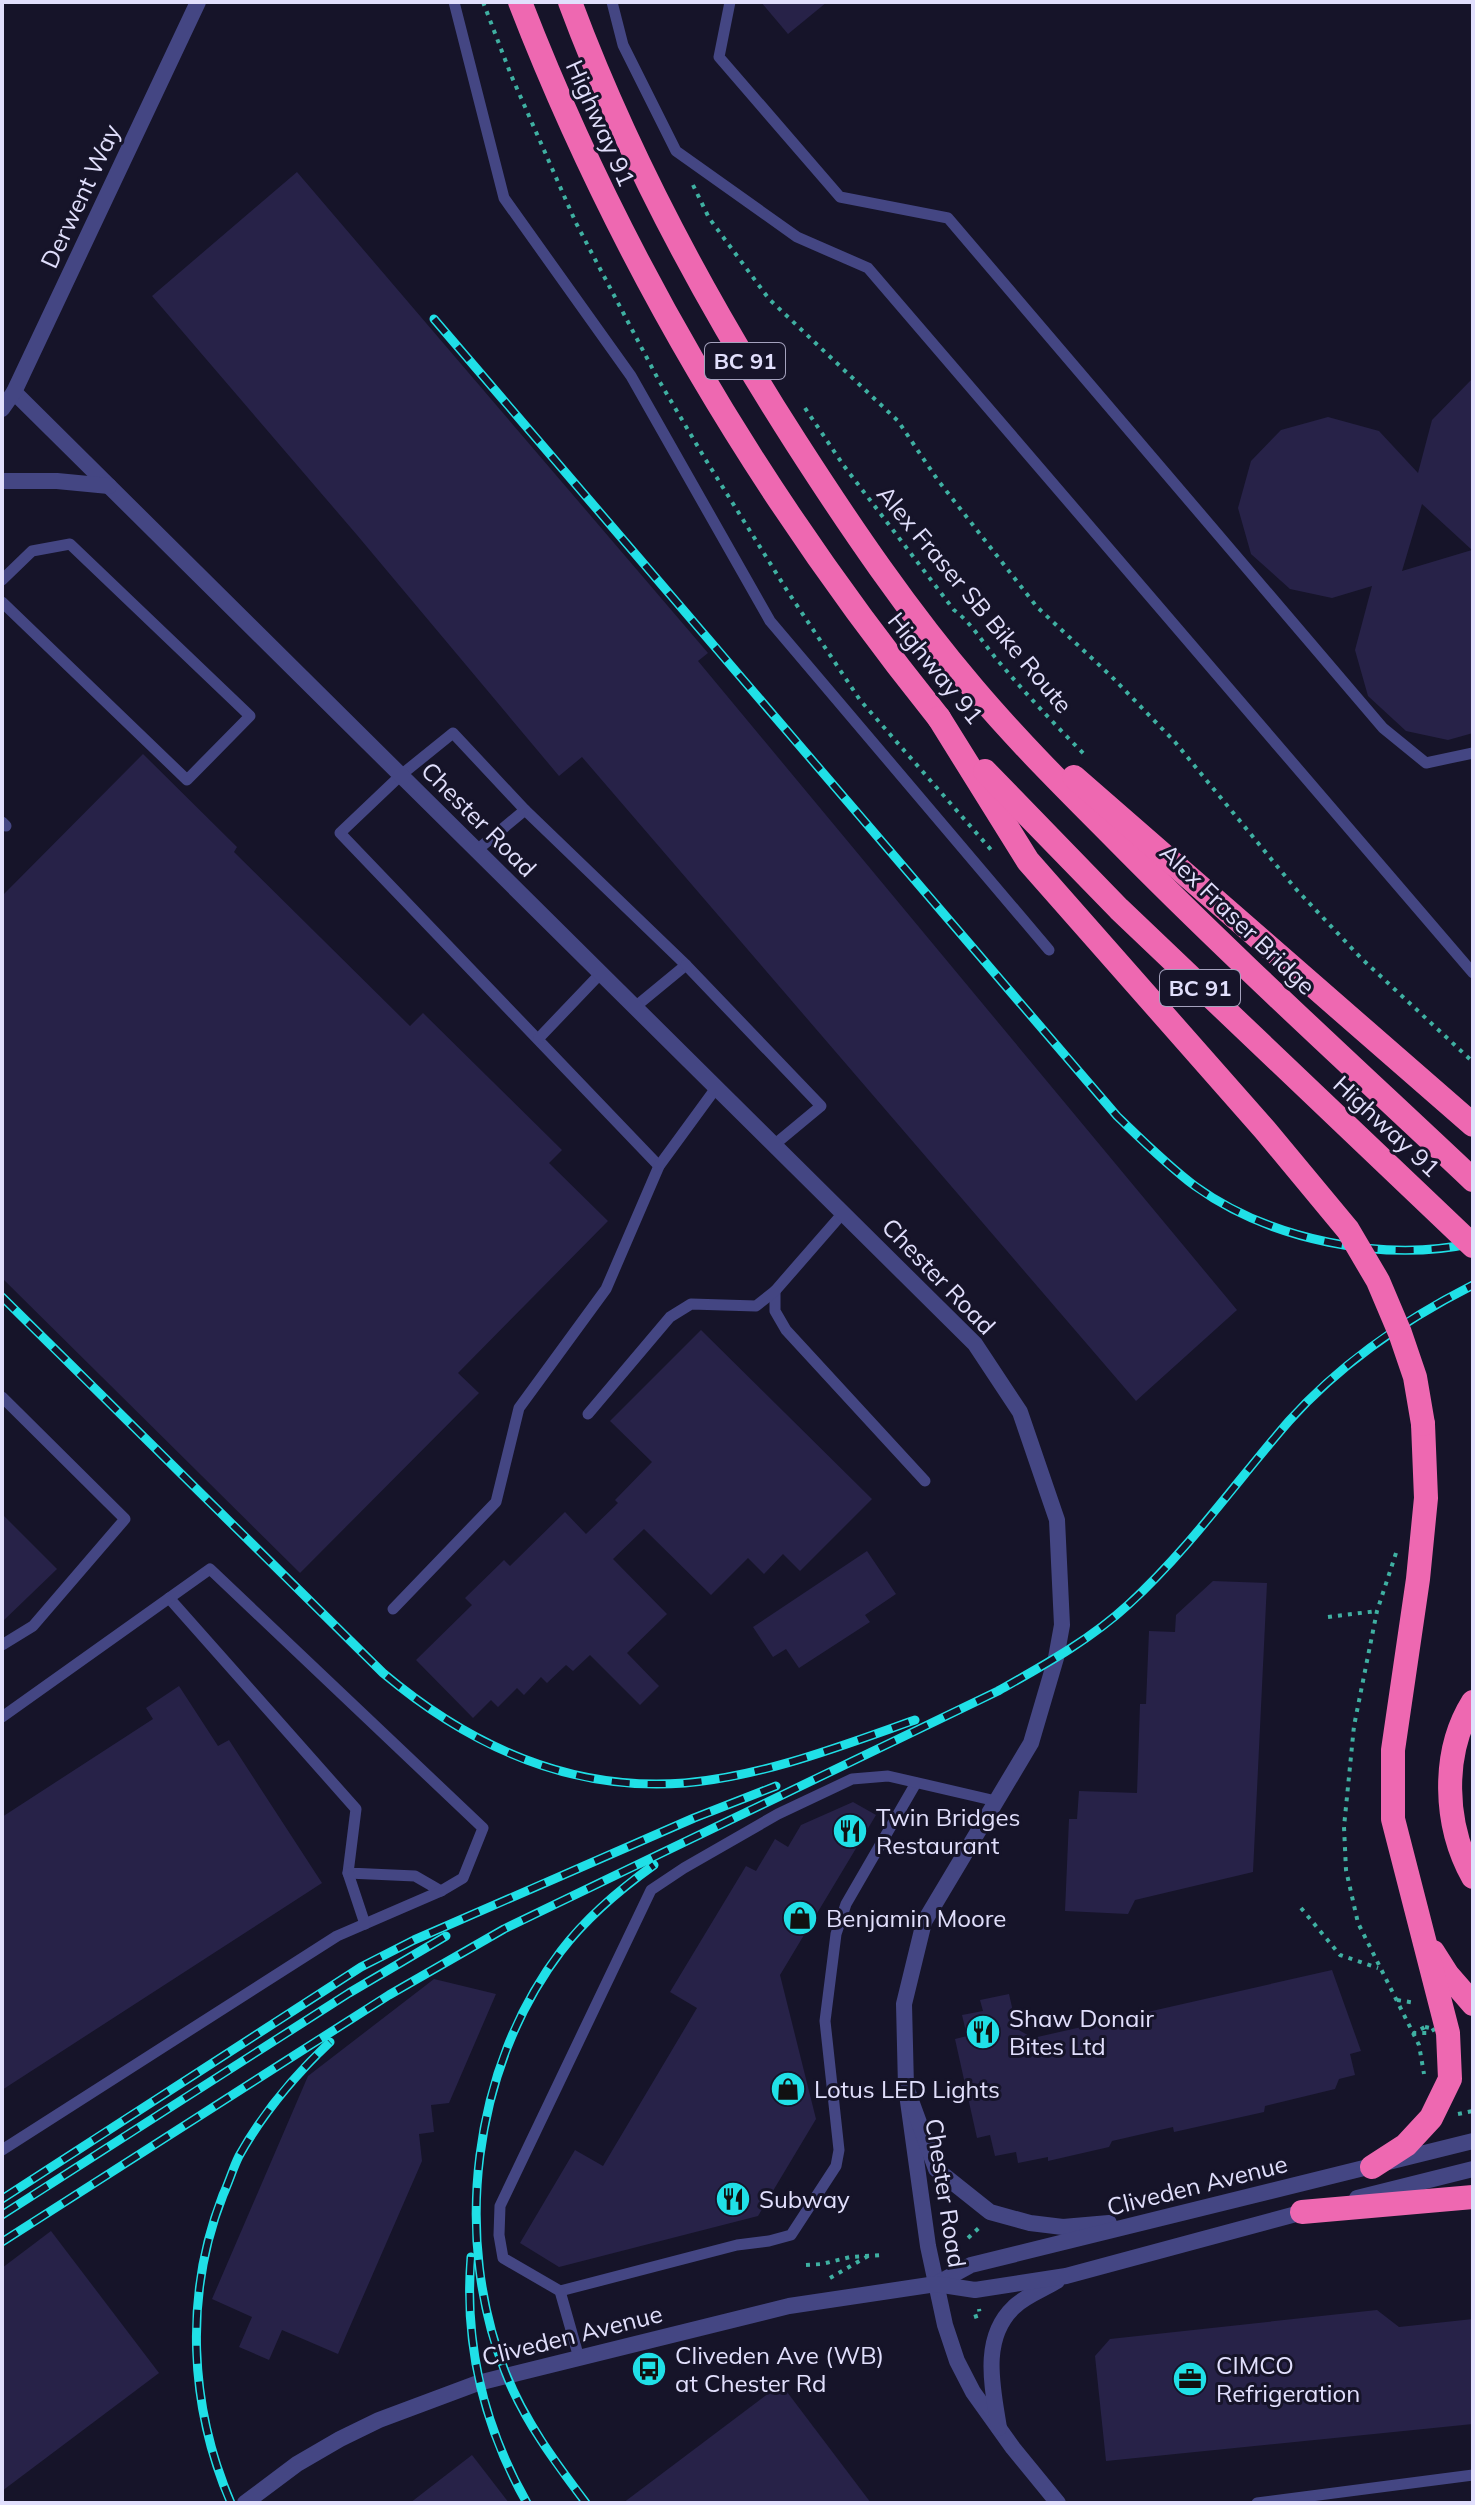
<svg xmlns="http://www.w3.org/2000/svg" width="1475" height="2505" viewBox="0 0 1475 2505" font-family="Mulish,sans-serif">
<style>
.building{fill:#272248;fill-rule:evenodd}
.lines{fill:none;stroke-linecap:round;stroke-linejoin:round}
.path{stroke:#3fb0a2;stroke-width:4;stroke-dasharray:4 6;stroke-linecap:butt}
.service{stroke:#444683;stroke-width:11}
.minor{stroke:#444683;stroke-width:16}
.tertiary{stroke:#444683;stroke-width:16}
.motorway{stroke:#ee68b1;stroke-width:24}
.rail-casing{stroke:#20e0e7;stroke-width:9}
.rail{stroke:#161429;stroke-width:6;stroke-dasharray:18;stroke-linecap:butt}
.path-bridge{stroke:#3fb0a2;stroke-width:4;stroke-dasharray:4 6;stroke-linecap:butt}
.motorway-bridge{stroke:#ee68b1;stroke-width:24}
.labels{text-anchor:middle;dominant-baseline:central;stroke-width:6;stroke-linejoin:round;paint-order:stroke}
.shield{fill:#161429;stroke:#a4a2bd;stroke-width:2}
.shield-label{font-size:22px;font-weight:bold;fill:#e1dffc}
.street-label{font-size:24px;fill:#e1dffc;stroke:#161429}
.poi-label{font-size:24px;fill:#e1dffc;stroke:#161429;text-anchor:start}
</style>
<rect width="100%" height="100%" fill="#161429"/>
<g class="building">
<path d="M761,2H827L788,34Z"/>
<path d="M297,172L708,653L698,661L1237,1310L1136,1401L582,757L559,776L357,535L152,296Z"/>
<path d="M1473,378V733L1448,740L1406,731L1368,696L1355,650L1372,586L1332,598L1290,589L1251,554L1238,508L1251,461L1281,430L1328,417L1379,431L1418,473L1432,420ZM1422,504L1472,550L1402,571Z"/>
<path d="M143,754L237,847L234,852L410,1026L423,1013L562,1150L549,1163L608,1221L458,1373L479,1393L300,1573L2,1278V896Z"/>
<path d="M701,1330L872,1499L800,1571L783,1554L764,1574L748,1558L711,1595L644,1529L613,1559L667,1614L627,1653L659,1686L640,1705L590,1655L573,1671L566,1665L547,1683L541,1677L524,1695L517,1688L498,1707L491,1700L473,1718L416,1660L472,1605L465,1598L504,1560L510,1566L565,1512L586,1534L618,1503L615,1500L652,1462L610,1421Z"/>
<path d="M2,1514L57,1569L2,1622Z"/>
<path d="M867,1551L896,1594L865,1615L870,1622L799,1668L786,1649L773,1657L753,1627Z"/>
<path d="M1213,1581L1267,1583L1253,1872L1135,1900L1128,1914L1065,1911L1069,1819H1077L1079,1791L1137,1793L1140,1704H1146L1149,1631L1175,1632L1176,1615Z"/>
<path d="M179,1686L218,1746L229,1740L322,1883L2,2090V1817L153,1719L146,1708Z"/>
<path d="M853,1802L876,1815L780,1975L816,2119L758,2216L559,2267L520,2243L575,2150L603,2166L697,2008L670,1992L746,1866L756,1871L775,1839L788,1847L801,1825Z"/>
<path d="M1332,1970L1361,2051L1350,2054L1355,2075L1339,2079L1335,2089L1265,2106L1264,2112L1174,2132L1173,2127L1112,2141L1109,2147L1048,2161V2157L1018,2163L1016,2152L995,2156L990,2135L977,2138L955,2039L967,2036L962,2015L983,2011L980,2000L1009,1994L1017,2029L1033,2038Z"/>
<path d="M434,1979L496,1994L449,2103L431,2105L434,2132L419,2134L422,2161L338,2354L282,2330L269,2360L239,2347L252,2317L212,2299L308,2076Z"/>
<path d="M51,2231L159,2373L2,2491V2268Z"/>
<path d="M1377,2310L1399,2327L1473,2319V2424L1106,2461L1095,2356L1110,2339Z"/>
<path d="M781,2384L871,2503H623Z"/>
<path d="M472,2455L509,2503H410Z"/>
</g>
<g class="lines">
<g class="path">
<path d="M693,185L709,218L769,299L898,421L937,479L1037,607L1112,677L1175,742L1295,888L1361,958L1473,1062"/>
<path d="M805,408L844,466L954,610C972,623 984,645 999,662C1026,694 1055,725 1085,755"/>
<path d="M1396,1553L1377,1611L1354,1726L1344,1827L1346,1870L1358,1923L1419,2045L1424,2074"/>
<path d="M1328,1617L1377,1611"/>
<path d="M1301,1908L1340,1955L1378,1968"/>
<path d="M1397,2000L1416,2003"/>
<path d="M1425,2027L1435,2029L1428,2033H1414Z"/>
<path d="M1458,2114L1473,2111"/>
<path d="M968,2238L981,2226"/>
<path d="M806,2265L822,2264L850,2257L883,2255"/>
<path d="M830,2278L868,2256"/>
<path d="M974,2317L980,2315L979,2309"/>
</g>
<g class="service">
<path d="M454,2L504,198L631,376L770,621L1049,950"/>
<path d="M612,2L623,45L676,151L797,237L868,268L1473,973"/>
<path d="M730,2L719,57L840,197L948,218L1383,728L1426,763L1473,753"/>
<path d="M2,580L32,551L70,544L250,716L187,780L2,602"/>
<path d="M525,810L453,733L401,775L340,833L659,1166"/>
<path d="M2,822L6,826"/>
<path d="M477,850L525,810L686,965L635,1007"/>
<path d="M686,965L821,1106L774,1145"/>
<path d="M539,1038L601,973"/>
<path d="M775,1291V1311L786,1330L925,1481"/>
<path d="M2,1397L125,1519L33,1626L2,1645"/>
<path d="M588,1414L670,1317L691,1304L756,1306L775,1291L843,1213"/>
<path d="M169,1598L356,1809L348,1873L415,1876L441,1891"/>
<path d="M393,1609L496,1502L519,1408L606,1289L659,1166L716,1088"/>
<path d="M2,1717L210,1569L483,1828L463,1878L441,1891L337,1936L2,2150"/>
<path d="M348,1873L365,1924"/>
<path d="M560,2291L737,2245L769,2241L791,2235L836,2166L839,2150L825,2021L836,1934L846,1904L916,1783"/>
<path d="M579,2358L560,2291L503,2258L499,2235L500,2206L651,1890L684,1868L778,1814L852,1779L888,1776L996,1801"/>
<path d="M1257,2503L1473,2475"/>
</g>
<path class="minor" d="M14,392L975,1344L1020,1412L1057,1520L1062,1625L1056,1658L1031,1743L924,1922L904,2004L906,2087L928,2246L945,2325L957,2361L973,2392L1013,2448L1058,2503"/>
<g class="tertiary">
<path d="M2,409L14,392L198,2"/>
<path d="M2,481H57L109,486"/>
<path d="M906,2087L936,2169L990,2212L1030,2223L1063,2227L1109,2223"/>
<path d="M1357,2198L1473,2169"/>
<path d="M936,2284L971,2265L1473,2141"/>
<path d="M999,2428C993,2389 980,2339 1014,2307C1025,2296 1044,2289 1057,2281"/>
<path d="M245,2503L297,2464L340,2439L379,2420L478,2383L789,2306L936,2284L975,2290L1066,2276L1311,2210"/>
</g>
<g class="motorway">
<path d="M520,2C621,263 764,500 939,718"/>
<path d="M570,2C628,158 707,304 797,444C851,528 908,612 973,688C1017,740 1065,788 1113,836C1229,954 1352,1066 1473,1180"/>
<path d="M1074,777L1473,1125"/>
<path d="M1473,1702C1441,1753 1444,1825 1473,1877"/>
<path d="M1433,1952L1447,1974L1473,2004"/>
<path d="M1372,2167L1406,2145L1431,2118L1450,2079L1448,2033L1393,1819V1750L1418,1579L1426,1498L1423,1424"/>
<path d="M1302,2212L1473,2197"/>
</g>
<g class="rail-casing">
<g id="rail">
<path d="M434,319L1117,1116C1142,1140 1167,1165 1195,1186C1270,1240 1384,1263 1473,1243"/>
<path d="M2,1297L383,1673C470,1746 569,1792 685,1783C764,1776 841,1746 915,1720"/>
<path d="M2,2199L361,1967L414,1940L694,1818L776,1786"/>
<path d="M2,2215L349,1993L446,1936"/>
<path d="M2,2242L389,1995L504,1929L998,1691C1044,1665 1090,1640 1129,1604C1189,1549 1236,1482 1289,1421C1341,1363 1404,1320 1473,1285"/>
<path d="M471,2257C464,2344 484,2427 527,2503"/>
<path d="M231,2503C189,2406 184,2294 223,2195C229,2182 233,2168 239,2156C263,2113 294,2076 330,2042"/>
<path d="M586,2503C556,2463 525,2422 506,2374C452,2239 472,2068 561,1951C587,1917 619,1890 654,1865"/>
</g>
</g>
<use href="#rail" class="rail"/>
<path class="path-bridge" d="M483,2L511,75L576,223L658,379L704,457L788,592L860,700L993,852"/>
<g class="motorway-bridge">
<path d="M939,718L1028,861L1265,1130L1348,1230L1378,1281L1400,1333L1415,1377L1423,1424"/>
<path d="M985,771L1119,909L1473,1246"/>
</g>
</g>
<defs>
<g id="restaurant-disc" transform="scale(1.8)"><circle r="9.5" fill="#20e0e7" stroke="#161429"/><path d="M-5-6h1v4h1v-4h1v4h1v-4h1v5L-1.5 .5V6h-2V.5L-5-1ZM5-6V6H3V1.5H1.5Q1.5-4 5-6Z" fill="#111"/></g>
<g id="shop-disc" transform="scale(1.8)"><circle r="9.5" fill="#20e0e7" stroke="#161429"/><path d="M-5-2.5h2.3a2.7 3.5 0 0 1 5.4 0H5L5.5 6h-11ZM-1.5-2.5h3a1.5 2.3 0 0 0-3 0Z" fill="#111"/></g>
<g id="bus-disc" transform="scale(1.8)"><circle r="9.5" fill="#20e0e7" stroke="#161429"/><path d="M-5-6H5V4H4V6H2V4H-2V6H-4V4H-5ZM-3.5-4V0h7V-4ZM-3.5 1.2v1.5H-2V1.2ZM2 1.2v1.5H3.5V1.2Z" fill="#111"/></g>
<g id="office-disc" transform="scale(1.8)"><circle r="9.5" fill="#20e0e7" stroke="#161429"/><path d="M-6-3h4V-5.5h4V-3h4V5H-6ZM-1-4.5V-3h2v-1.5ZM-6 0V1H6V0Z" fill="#111"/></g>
</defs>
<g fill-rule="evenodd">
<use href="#restaurant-disc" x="850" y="1831"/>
<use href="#shop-disc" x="800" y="1918"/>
<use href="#restaurant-disc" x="983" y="2032"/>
<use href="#shop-disc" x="788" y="2089"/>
<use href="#restaurant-disc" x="733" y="2199"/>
<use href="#bus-disc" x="649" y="2369"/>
<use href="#office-disc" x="1190" y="2379"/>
</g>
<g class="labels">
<g class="shield">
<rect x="705" y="343" width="80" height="36" rx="6"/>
<rect x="1160" y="970" width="80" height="36" rx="6"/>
</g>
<g class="shield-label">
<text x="745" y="361">BC 91</text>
<text x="1200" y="988">BC 91</text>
</g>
<g class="street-label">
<text transform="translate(601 123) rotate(66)">Highway 91</text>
<text transform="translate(80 196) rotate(-65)">Derwent Way</text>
<text transform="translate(975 599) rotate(50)">Alex Fraser SB Bike Route</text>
<text transform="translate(936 668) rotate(51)">Highway 91</text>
<text transform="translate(479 819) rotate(45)">Chester Road</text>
<text transform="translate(1238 919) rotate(44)">Alex Fraser Bridge</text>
<text transform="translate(1387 1126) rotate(43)">Highway 91</text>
<text transform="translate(939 1276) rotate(46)">Chester Road</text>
<text transform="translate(1197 2185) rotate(-14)">Cliveden Avenue</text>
<text transform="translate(946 2193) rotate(81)">Chester Road</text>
<text transform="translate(572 2335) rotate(-14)">Cliveden Avenue</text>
</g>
<g class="poi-label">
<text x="876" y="1817">Twin Bridges<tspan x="876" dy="28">Restaurant</tspan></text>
<text x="826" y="1918">Benjamin Moore</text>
<text x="1009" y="2018">Shaw Donair<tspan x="1009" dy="28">Bites Ltd</tspan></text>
<text x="814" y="2089">Lotus LED Lights</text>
<text x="759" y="2199">Subway</text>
<text x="675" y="2355">Cliveden Ave (WB)<tspan x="675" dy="28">at Chester Rd</tspan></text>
<text x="1216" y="2365">CIMCO<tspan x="1216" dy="28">Refrigeration</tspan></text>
</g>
</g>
<rect width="1475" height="2505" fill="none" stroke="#e1dffc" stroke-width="8"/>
</svg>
